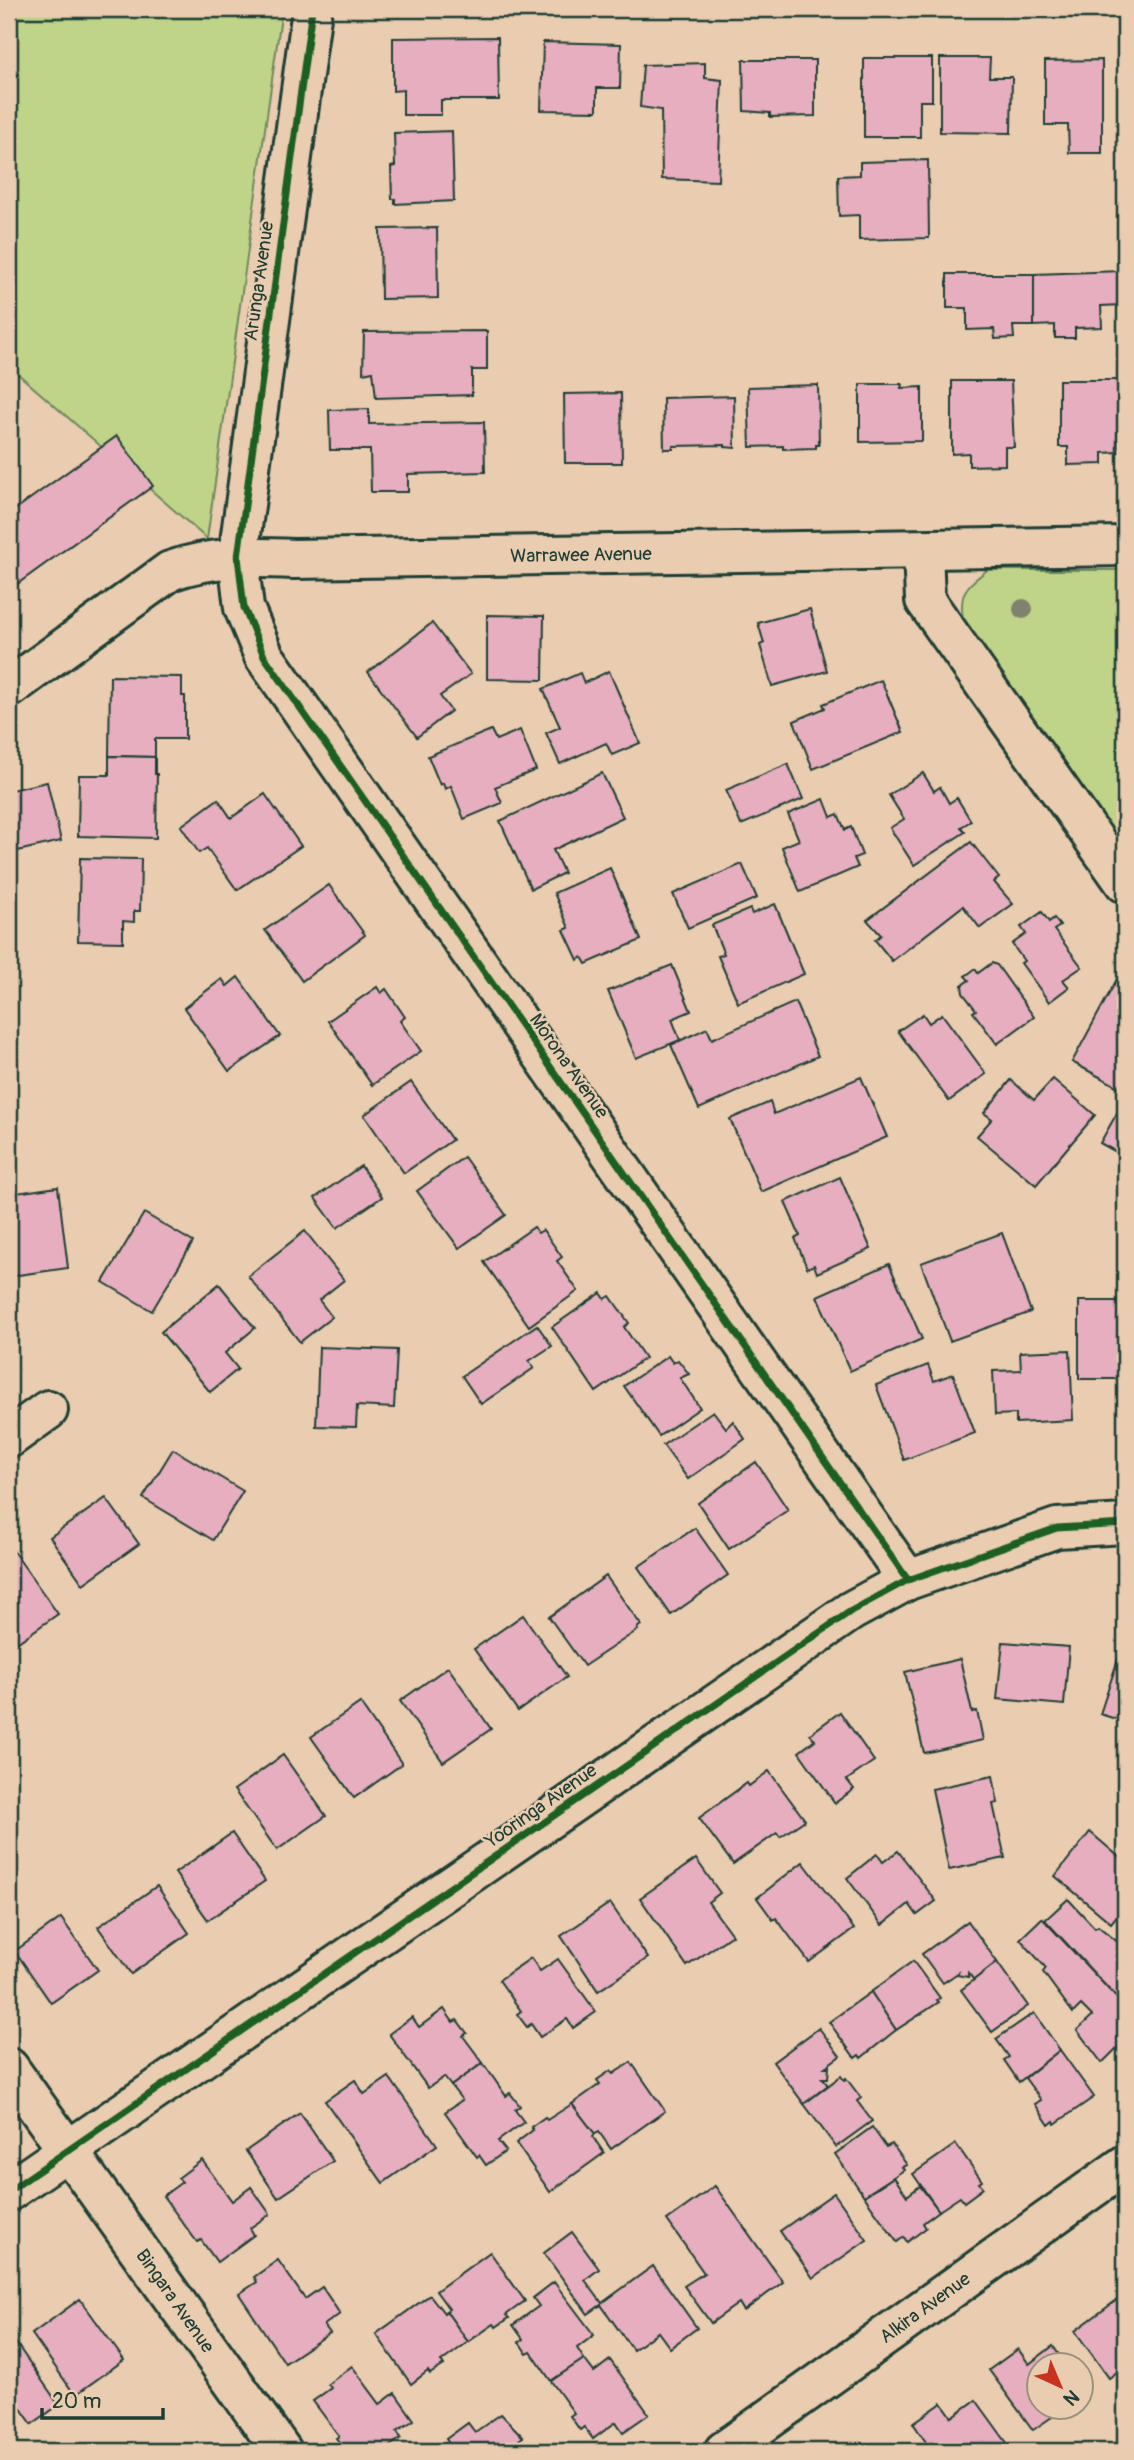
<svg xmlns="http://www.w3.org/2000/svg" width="1134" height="2460" viewBox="0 0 1134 2460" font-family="Pangolin,sans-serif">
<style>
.green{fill:#bfd389;stroke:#6f885e;stroke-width:2}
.building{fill:#e6aebf;stroke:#1f3d34;stroke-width:2}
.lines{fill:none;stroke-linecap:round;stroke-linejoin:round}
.minor-casing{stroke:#1f3d34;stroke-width:44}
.minor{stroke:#eacdb0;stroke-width:38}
.cycleway-casing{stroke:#eacdb0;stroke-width:11}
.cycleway{stroke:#1b5e20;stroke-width:7}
.tree{fill:#7f826e}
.labels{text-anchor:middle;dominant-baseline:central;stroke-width:5;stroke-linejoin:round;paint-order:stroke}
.street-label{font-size:19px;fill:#1f3d34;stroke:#eacdb0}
</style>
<rect width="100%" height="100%" fill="#eacdb0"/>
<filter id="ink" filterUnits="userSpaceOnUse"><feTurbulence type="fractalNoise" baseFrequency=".0143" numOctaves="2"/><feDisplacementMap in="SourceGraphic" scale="14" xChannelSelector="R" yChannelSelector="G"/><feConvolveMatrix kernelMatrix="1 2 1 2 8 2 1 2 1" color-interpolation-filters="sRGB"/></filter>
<g filter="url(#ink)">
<g class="green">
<path d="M9,9H282L207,539L9,366Z"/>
<path d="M987,570H1125V851L963,620C959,591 966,587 987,570Z"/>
</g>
<g class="building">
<path d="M498,37L499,100H441V115H403V90L393,91V38Z"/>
<path d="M543,42L621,44L620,88H597V111L541,110Z"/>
<path d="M864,58H932V101H920V137H864Z"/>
<path d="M940,58H990L989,77H1012L1011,133L940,132Z"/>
<path d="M743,60H815V116L770,117V113L744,111Z"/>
<path d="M1102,60V153H1069L1068,125H1045V61Z"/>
<path d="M705,63V78L722,80L718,181L662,179L661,110L640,107L643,65Z"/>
<path d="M452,131L454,201L395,204V199H392L391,167L395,166L394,133Z"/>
<path d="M928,160L929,238L859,240V215L839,216L838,176L860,175V162Z"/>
<path d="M437,228L438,298L381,299L380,229Z"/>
<path d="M1122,271V305L1101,306L1102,327L1075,328V338H1055V325L1034,326V274Z"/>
<path d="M947,274H1034V326H1013L1014,338L995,339L994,329L967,330V308H947Z"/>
<path d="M487,331V370H472V395L376,398L373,371L363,373L364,332Z"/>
<path d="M1059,380H1118L1119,452L1103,453V464L1068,465V447H1059Z"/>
<path d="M952,381H1011L1014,447H1005V465L969,466V453L952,454Z"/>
<path d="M860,384H902L901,388L922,387V441L860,442Z"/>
<path d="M818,385L819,445H816V448L783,449V446L750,447L748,387Z"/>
<path d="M621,393L622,463H565L564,394Z"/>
<path d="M734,396L735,448L725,447V445L673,446V449H664L663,398Z"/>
<path d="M369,409V424L484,422L485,472L408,474V492H371L370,450H330L329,410Z"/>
<path d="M117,436L153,486L9,590V514Z"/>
<path d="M810,609L827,671L772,686L760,645L764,643L758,623Z"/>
<path d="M487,615L544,616L543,680L487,679Z"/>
<path d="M432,623L471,674L440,696L451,711L417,737L368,672Z"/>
<path d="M609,671L640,743L612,755L606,743L560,764L546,733L560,727L543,689L580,673L584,683Z"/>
<path d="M110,676L182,677V696H185V739H155V757L109,756Z"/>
<path d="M881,680L903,732L813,769L794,721L825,708L823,704Z"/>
<path d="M491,730L496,740L520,730L536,770L495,787L502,803L464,819L451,786L445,789L443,783L440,785L428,756Z"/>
<path d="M109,756L155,757V774H157L156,838L78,836L79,775H109Z"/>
<path d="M788,764L803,799L741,825L726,790Z"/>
<path d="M602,773L623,817L553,850L564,873L531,889L500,821Z"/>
<path d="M923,773L934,791L940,787L949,803L957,798L971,821L961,827L965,832L914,865L890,828L904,819L889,795Z"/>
<path d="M47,782L61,841L9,853V784L11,790Z"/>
<path d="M265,794L301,846L237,890L207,848L199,853L181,826L218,799L231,818Z"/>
<path d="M824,799L831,817L838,814L845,830L851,827L862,855L854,858L858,867L800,892L782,847L799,840L788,814Z"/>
<path d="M971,842L999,878L994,882L1013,904L980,928L963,906L892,961L875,940L881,935L867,920Z"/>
<path d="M80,858L141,859L140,911H134V922L123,921V942L78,941Z"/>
<path d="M742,864L757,898L688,928L673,894Z"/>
<path d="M610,868L641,940L586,964L582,957L578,960L564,930L569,928L554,893Z"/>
<path d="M329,885L365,935L302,981L265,930Z"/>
<path d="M775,904L804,974L738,1003L718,956L724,954L712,925L750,909L752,914Z"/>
<path d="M1042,912L1049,922L1054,918L1060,926L1054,930L1082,967L1063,980L1069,987L1049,1002L1021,963L1024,961L1012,944L1026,934L1021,927Z"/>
<path d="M992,963L997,965L1034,1017L997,1044L973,1012L976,1010L963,993L962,985L969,980L965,976L968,974L975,969L978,973Z"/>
<path d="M672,965L691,1011L672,1019L680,1040L636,1058L608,991Z"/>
<path d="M238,977L280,1036L229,1071L184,1008L222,979L227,986Z"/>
<path d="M1117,979L1125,983V1082L1122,1089L1072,1062Z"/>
<path d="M377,987L381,993L386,989L405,1017L400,1021L421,1051L372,1085L328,1021Z"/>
<path d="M795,1002L818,1056L699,1109L671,1045L707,1028L712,1039Z"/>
<path d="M923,1014L929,1023L942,1014L986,1074L949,1101L898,1031Z"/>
<path d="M861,1077L887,1137L761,1192L730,1119L770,1102L774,1114Z"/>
<path d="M1053,1079L1095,1115L1036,1185L977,1136L992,1119L984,1113L1011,1080L1034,1100Z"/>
<path d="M411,1082L452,1140L404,1173L364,1115Z"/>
<path d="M1121,1106L1125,1109V1169L1115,1163L1120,1154L1100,1143Z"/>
<path d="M9,1113H11L16,1156L9,1157Z"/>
<path d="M464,1157L506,1215L459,1248L417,1191Z"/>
<path d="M361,1166L382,1197L337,1228L315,1198Z"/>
<path d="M840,1177L871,1249L817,1273L814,1265L807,1268L795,1238L800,1236L785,1202Z"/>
<path d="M58,1187L68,1268L11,1276L9,1256V1194Z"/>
<path d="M144,1213L193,1242L152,1311L103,1282Z"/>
<path d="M534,1227L538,1233L543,1230L562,1257L557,1261L578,1291L529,1326L484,1262Z"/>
<path d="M305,1231L344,1280L319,1300L332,1317L300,1342L248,1276Z"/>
<path d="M1002,1233L1031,1312L950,1341L921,1263Z"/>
<path d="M889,1264L922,1339L850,1371L817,1296Z"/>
<path d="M219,1284L255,1328L225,1353L238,1369L210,1392L161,1332Z"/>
<path d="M601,1293L605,1299L610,1296L629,1323L624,1327L645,1358L596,1392L552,1327Z"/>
<rect x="1079" y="1301" width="46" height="78"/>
<path d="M537,1325L552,1346L529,1361L534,1368L481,1404L462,1376Z"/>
<path d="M319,1347L397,1350L394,1408L357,1406L356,1427L316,1426Z"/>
<path d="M1070,1350L1073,1420L1016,1423V1414L995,1415L993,1371L1021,1370L1020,1352Z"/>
<path d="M668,1356L673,1363L678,1360L689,1374L680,1378L700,1408L659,1436L624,1386Z"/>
<path d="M928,1365L934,1381L953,1374L975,1433L904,1460L876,1385Z"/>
<path d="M713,1411L726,1428L733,1421L745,1439L688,1479L663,1445Z"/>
<path d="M173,1449L243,1491L213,1540L143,1498Z"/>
<path d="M756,1462L788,1510L729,1549L698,1503Z"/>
<path d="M106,1498L139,1544L83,1584L50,1537Z"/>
<path d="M695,1528L728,1575L671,1615L638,1567Z"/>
<path d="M11,1548L58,1614L11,1647L9,1644V1550Z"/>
<path d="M606,1576L641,1625L637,1628L638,1630L584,1666L549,1617Z"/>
<path d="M523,1615L567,1677L518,1711L474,1649Z"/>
<path d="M1003,1642L1069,1647L1064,1705L997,1699Z"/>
<path d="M1125,1658V1722L1100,1714L1118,1659L1124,1661Z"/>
<path d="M960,1659L972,1712L977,1711L983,1740L924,1753L905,1672Z"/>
<path d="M448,1667L491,1729L443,1762L400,1701Z"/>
<path d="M360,1703L402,1764L354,1798L311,1737Z"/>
<path d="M840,1712L874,1761L847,1780L854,1789L835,1803L799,1752L815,1740L810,1734Z"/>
<path d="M283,1755L326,1816L277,1850L234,1790Z"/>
<path d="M769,1771L805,1820L780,1837L777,1833L733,1864L699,1818L747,1783L749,1786Z"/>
<path d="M993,1776L998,1803L993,1804L1005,1858L949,1870L932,1789Z"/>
<path d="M1090,1832L1125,1862V1906L1111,1923L1055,1876Z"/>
<path d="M232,1833L265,1881L208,1920L175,1873Z"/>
<path d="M898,1851L936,1901L917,1915L909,1904L882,1925L847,1878L877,1854L883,1862Z"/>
<path d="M696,1859L720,1893L708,1902L732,1935L687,1966L640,1898Z"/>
<path d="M803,1862L854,1929L809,1962L776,1918L773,1920L757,1898Z"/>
<path d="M157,1886L189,1933L131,1974L98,1927Z"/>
<path d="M1068,1899L1095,1928L1098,1926L1125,1948V2007L1045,1920Z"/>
<path d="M610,1903L648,1958L598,1991L561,1936Z"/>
<path d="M61,1918L98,1970L51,2003L15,1951Z"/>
<path d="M1042,1918L1125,2007V2052L1119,2046L1102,2063L1077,2030L1092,2016L1081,2005L1073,2013L1043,1972L1046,1968L1020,1939Z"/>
<path d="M968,1921L997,1962L974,1980L968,1973V1977L957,1975L958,1973L943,1983L922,1954Z"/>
<path d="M531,1958L540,1971L558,1959L596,2012L573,2028L567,2019L540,2037L531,2024L527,2027L517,2014L521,2011L499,1980Z"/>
<path d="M913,1961L940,1998L937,2000L939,2002L896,2030L871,1992Z"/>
<path d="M997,1962L1028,2006L992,2032L961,1990Z"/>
<path d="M871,1992L896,2030L861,2058L859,2055L855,2058L829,2022Z"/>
<path d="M444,2009L453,2022L457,2020L467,2033L463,2036L483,2063L451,2086L444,2077L428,2088L389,2034L412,2017L419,2027Z"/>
<path d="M1034,2013L1060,2050L1019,2082L1004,2060L1009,2057L996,2039Z"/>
<path d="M819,2028L840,2056L825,2067H829L828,2078H822L828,2085L804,2104L773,2062Z"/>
<path d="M1060,2050L1094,2097L1055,2124L1054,2121L1049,2125L1035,2104L1041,2100L1025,2078Z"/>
<path d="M631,2062L665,2111L611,2149L599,2132L595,2134L572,2104L600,2084L597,2080L610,2071L613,2074Z"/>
<path d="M483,2063L506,2096L510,2093L520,2106L515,2110L524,2122L498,2141L506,2151L486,2165L479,2155L477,2157L445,2112L462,2100L451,2086Z"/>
<path d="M841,2076L844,2080L846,2078L861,2098L857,2101L872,2121L836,2147L804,2104Z"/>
<path d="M389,2077L437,2145L383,2183L325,2101L355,2080L364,2094Z"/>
<path d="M572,2104L595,2134L593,2137L604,2153L550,2192L516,2143L533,2130L531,2127L545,2117L547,2120Z"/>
<path d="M300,2113L333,2161L278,2198L246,2151Z"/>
<path d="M872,2127L886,2147L892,2144L907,2165L902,2167L904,2170L864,2196L835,2154Z"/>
<path d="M956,2144L982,2181L979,2183L983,2188L964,2202L960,2197L939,2211L913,2174Z"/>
<path d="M202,2160L232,2201L251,2187L270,2214L250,2228L254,2235L217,2262L201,2240L197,2242L163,2196L182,2182L178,2178Z"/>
<path d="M894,2177L907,2196L920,2186L939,2211L923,2223L926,2228L907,2242L904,2237L897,2242L864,2196Z"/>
<path d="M715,2186L783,2282L744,2311L739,2303L711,2323L684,2286L704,2273L667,2220Z"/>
<path d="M834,2193L867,2240L813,2278L780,2231Z"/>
<path d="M572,2232L599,2269L585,2280L602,2303L653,2266L697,2328L670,2348L658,2332L633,2350L601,2305L588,2314L544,2253Z"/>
<path d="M490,2252L525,2301L506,2315L509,2318L496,2327L494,2324L468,2342L446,2311L449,2309L436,2291Z"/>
<path d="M278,2260L305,2299L322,2287L340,2314L324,2325L330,2333L285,2363L239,2294L257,2282L254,2277Z"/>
<path d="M554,2282L594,2335L577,2348L584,2359L551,2381L531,2352L527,2354L519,2342L523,2339L513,2325L539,2306L533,2298Z"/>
<path d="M1125,2294V2366L1109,2378L1075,2331Z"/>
<path d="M430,2295L444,2313L446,2311L468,2342L441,2362L444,2365L430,2374L428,2371L411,2384L376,2334Z"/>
<path d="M80,2299L124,2360L75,2395L32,2334Z"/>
<path d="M9,2333L59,2405L32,2424L12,2396L9,2398Z"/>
<path d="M1053,2346L1067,2366H1040V2408H1065L1033,2430L989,2370L1018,2349L1029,2364Z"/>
<path d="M584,2359L594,2372L610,2360L649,2414L623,2432L616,2422L593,2439L584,2427L580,2430L570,2416L574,2413L551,2381Z"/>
<path d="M352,2366L380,2404L395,2393L414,2420L397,2431L401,2438L383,2451H346L336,2438L339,2436L313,2401L331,2388L328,2384Z"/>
<path d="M976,2400L1010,2447L1005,2451H932L913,2423L942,2403L952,2417Z"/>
<path d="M501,2414L523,2437L519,2440L527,2451H454L446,2439L468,2423L475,2432Z"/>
</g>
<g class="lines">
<g class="minor-casing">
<g id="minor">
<path d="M312,9L238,557L244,608L264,656L908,1580"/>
<path d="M923,550L925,600L1125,883"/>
<path d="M9,688L170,571C210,556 252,557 294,559L1125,546"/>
<path d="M9,1438L48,1410"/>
<path d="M9,2068L282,2451"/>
<path d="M9,2191L851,1611L908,1580L1057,1528L1125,1524"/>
<path d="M724,2451L1125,2165"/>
</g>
</g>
<use href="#minor" class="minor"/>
<g class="cycleway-casing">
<g id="cycleway">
<path d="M312,9L238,557L244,608L264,656L908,1580"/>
<path d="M9,2191L851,1611L908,1580L1057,1528L1125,1524"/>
</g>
</g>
<use href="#cycleway" class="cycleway"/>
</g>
<circle class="tree" cx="1023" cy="609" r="10"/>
</g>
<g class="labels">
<g class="street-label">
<text transform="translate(259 281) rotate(-82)">Arunga Avenue</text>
<text transform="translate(581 555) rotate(-1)">Warrawee Avenue</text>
<text transform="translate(569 1066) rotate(55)">Morona Avenue</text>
<text transform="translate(541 1806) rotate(-35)">Yooringa Avenue</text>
<text transform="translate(175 2301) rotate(55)">Bingara Avenue</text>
<text transform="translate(925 2308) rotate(-36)">Alkira Avenue</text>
</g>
</g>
<rect width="1134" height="2460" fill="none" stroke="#eacdb0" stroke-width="35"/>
<rect x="18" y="18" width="1099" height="2425" fill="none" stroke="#1f3d34" stroke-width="2.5" filter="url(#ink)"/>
<g transform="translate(1060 2386) rotate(136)"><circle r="33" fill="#eacdb0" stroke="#99937e" stroke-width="2"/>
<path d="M0-5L12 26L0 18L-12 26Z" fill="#c8321e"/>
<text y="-10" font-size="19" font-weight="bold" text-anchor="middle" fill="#1f3d34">N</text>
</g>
<path d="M42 2408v10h121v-10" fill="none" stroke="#1f3d34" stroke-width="3.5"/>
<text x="52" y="2408" font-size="21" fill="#1f3d34" stroke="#eacdb0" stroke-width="5" paint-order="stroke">20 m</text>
</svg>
